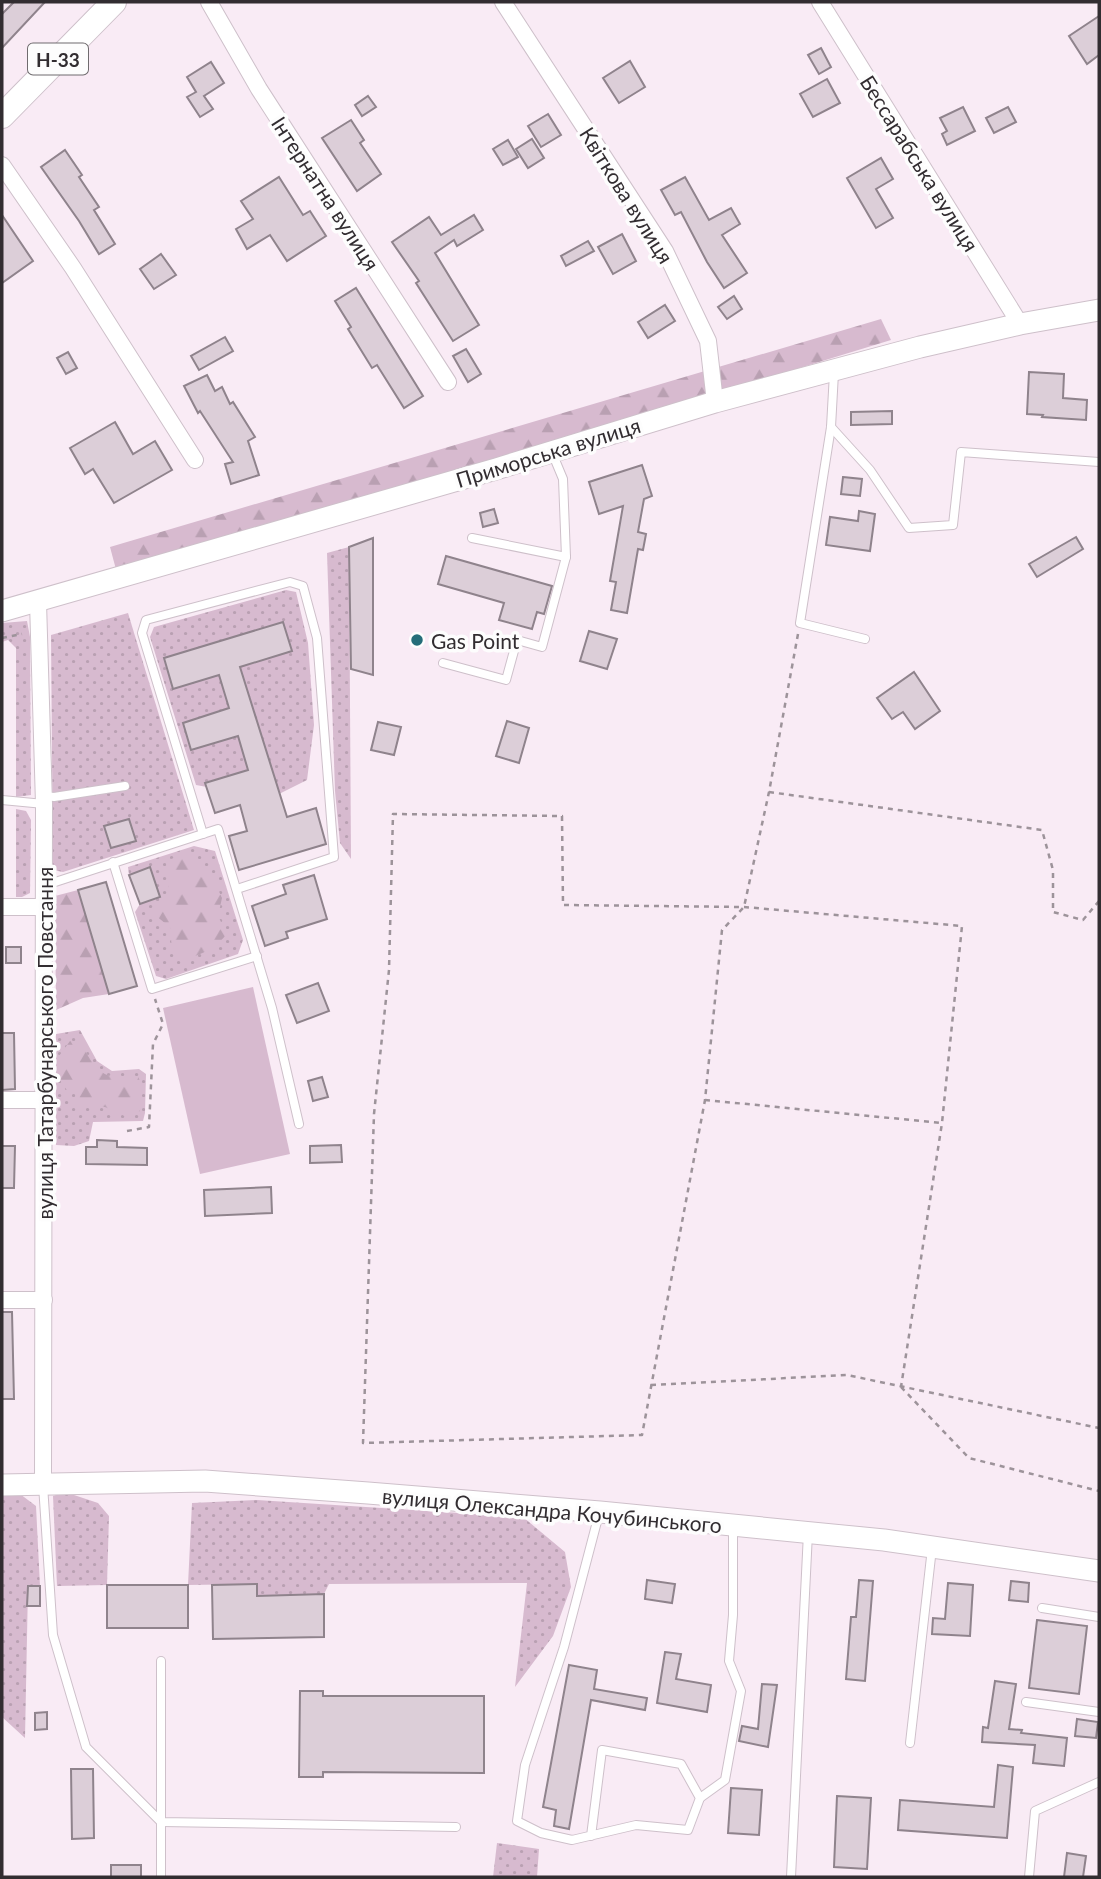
<svg xmlns="http://www.w3.org/2000/svg" width="1101" height="1879" viewBox="0 0 1101 1879" font-family="Lato,sans-serif">
<style>
.green{fill:url(#green-dots)}
.forest{fill:url(#forest-firs)}
.pitch{fill:#d7bacf}
.building{fill:#dcced8;stroke:#8f838c;stroke-width:2}
.lines{fill:none;stroke-linecap:round;stroke-linejoin:round}
.lane-casing{stroke:#cec0ca;stroke-width:10}
.street-casing{stroke:#cec0ca;stroke-width:18}
.secondary-casing{stroke:#cec0ca;stroke-width:23}
.primary-casing{stroke:#cec0ca;stroke-width:26}
.path{stroke:#9d939a;stroke-width:2.5;stroke-dasharray:5 5;stroke-linecap:butt}
.lane{stroke:#fff;stroke-width:8}
.street{stroke:#fff;stroke-width:16}
.secondary{stroke:#fff;stroke-width:21}
.primary{stroke:#fff;stroke-width:24}
.poi-dot{fill:#256d79;stroke:#fdfdfd;stroke-width:2.5}
.labels{text-anchor:middle;dominant-baseline:central;stroke-width:7;stroke-linejoin:round;paint-order:stroke}
.shield{fill:#fdfdfd;stroke:#6f6b6e;stroke-width:2}
.shield-label{font-size:19px;font-weight:bold;fill:#322d31}
.street-label{font-size:21px;fill:#322d31;stroke:#fdfdfd}
.poi-label{font-size:21px;fill:#322d31;stroke:#fdfdfd;text-anchor:start}
</style>
<defs>
<pattern id="green-dots" width="8" height="8" patternUnits="userSpaceOnUse" patternTransform="scale(1.75)"><rect width="8" height="8" fill="#d7bacf"/><path d="M2 2h.1M6 6h.1" fill="none" stroke="#b9a0b2" stroke-width="1.8" stroke-linecap="round"/></pattern>
<pattern id="forest-firs" width="22" height="20" patternUnits="userSpaceOnUse" patternTransform="scale(1.75)"><rect width="22" height="20" fill="#d7bacf"/><path d="M5 1l3.5 6h-7zM16 11l3.5 6h-7z" fill="#b9a0b2"/></pattern>
</defs>
<rect width="100%" height="100%" fill="#f9ebf5"/>
<g class="green">
<path d="M349,547L351,859L340,843L335,791L327,553Z"/>
<path d="M286,590L296,592L308,643L314,725L307,780L279,794L240,667L292,651L283,622L164,659L173,688L219,675L229,708L183,723L191,749L238,736L248,770L206,782L207,787L196,785L150,637L154,627Z"/>
<path d="M128,613L194,830L63,872L53,870L51,635Z"/>
<path d="M27,621L30,637L31,795L16,797V648L8,640L2,642V623Z"/>
<path d="M16,809L26,811L31,820L30,893L22,897H16Z"/>
<path d="M194,846L215,851L243,940L238,954L166,979L156,976L135,912L140,904L160,896L150,868L129,875L128,867Z"/>
<path d="M80,1030L97,1061L112,1071L139,1069L146,1074L145,1113L143,1121L93,1122L89,1141L74,1146L56,1145V1034Z"/>
<path d="M65,1492L98,1503L109,1516L107,1585L57,1586L53,1496Z"/>
<path d="M20,1494L36,1506L40,1586L28,1587L25,1738L2,1717V1495Z"/>
<path d="M257,1500L523,1517L565,1552L571,1587L553,1636L515,1687L527,1583L329,1584L324,1594L257,1596V1584L188,1585L192,1503Z"/>
<path d="M497,1843L539,1849L537,1877H493Z"/>
</g>
<g class="forest">
<path d="M881,319L891,340L118,577L110,547Z"/>
<path d="M189,855L208,868L222,898L218,916L227,934L214,948L186,960L172,950L170,927L151,912L158,904L170,899L166,860Z"/>
<path d="M78,890L109,994L83,998L56,1010L55,896Z"/>
<path d="M70,1041L81,1042C95,1071 104,1082 138,1076L141,1084L140,1111L127,1117L105,1107H91L79,1104L75,1094L68,1092L56,1074L59,1056Z"/>
</g>
<path class="pitch" d="M253,987L290,1154L200,1174L163,1008Z"/>
<g class="building">
<path d="M14,2H45L2,48V14Z"/>
<path d="M1099,16V55L1087,64L1069,36Z"/>
<path d="M821,48L831,67L819,74L808,55Z"/>
<path d="M630,61L645,87L619,103L603,78Z"/>
<path d="M211,62L224,83L204,96L213,109L200,117L187,97L196,92L187,77Z"/>
<path d="M827,79L840,103L813,117L800,94Z"/>
<path d="M368,96L376,107L362,116L355,105Z"/>
<path d="M963,107L975,131L947,145L942,134L947,131L940,118Z"/>
<path d="M1008,107L1016,122L994,133L986,118Z"/>
<path d="M548,114L561,135L541,147L528,126Z"/>
<path d="M351,120L364,140L360,143L381,174L357,191L322,138Z"/>
<path d="M532,139L544,158L528,168L516,149Z"/>
<path d="M508,140L518,157L503,165L493,149Z"/>
<path d="M65,150L82,175L79,177L99,207L94,210L115,244L99,254L79,221L41,167Z"/>
<path d="M881,158L893,179L876,189L893,218L876,228L847,178Z"/>
<path d="M279,177L303,215L310,211L326,236L287,261L270,235L247,249L236,229L253,219L241,201Z"/>
<path d="M685,177L709,220L731,208L740,224L722,235L747,273L724,288L707,262L681,212L675,215L661,190Z"/>
<path d="M2,215L33,261L2,283Z"/>
<path d="M474,215L483,230L457,246L454,240L435,253L479,325L453,341L416,283L419,281L392,242L429,217L441,235Z"/>
<path d="M622,234L636,261L613,274L598,247Z"/>
<path d="M588,241L594,251L566,266L561,256Z"/>
<path d="M161,254L176,275L154,289L140,269Z"/>
<path d="M356,288L423,396L404,408L377,365L372,368L348,329L351,327L335,301Z"/>
<path d="M734,296L742,309L727,319L718,307Z"/>
<path d="M665,305L675,321L648,338L638,322Z"/>
<path d="M225,337L233,351L199,370L191,356Z"/>
<path d="M466,349L481,374L468,382L453,356Z"/>
<path d="M68,352L77,368L66,374L57,358Z"/>
<path d="M1029,372L1064,374L1063,398L1087,400L1086,420L1042,417L1043,415L1027,414Z"/>
<path d="M207,375L215,391L222,387L230,404L233,402L255,437L248,441L259,475L231,484L225,464L233,462L200,411L198,413L184,386Z"/>
<path d="M892,411V424L851,425V412Z"/>
<path d="M115,422L133,454L155,441L172,470L114,503L93,469L85,474L70,448Z"/>
<path d="M642,465L652,496L644,499L638,532L646,534L643,550L638,549L627,613L611,610L616,582L610,581L623,506L599,514L589,482Z"/>
<path d="M843,477L862,479L860,496L841,494Z"/>
<path d="M494,509L498,523L483,527L480,513Z"/>
<path d="M859,511L875,514L870,551L826,545L830,517L858,521Z"/>
<path d="M1076,537L1083,549L1037,577L1029,564Z"/>
<path d="M373,538V675L351,669L349,547Z"/>
<path d="M446,556L552,586L544,614L537,612L532,629L499,620L504,603L438,584Z"/>
<path d="M283,622L292,651L240,667L287,817L316,808L326,844L239,870L229,836L247,831L240,805L215,813L205,783L248,770L238,736L191,750L183,723L229,708L219,675L173,689L164,658Z"/>
<path d="M589,631L617,639L607,669L580,661Z"/>
<path d="M914,672L940,711L915,729L903,712L892,719L877,698Z"/>
<path d="M507,721L529,728L519,763L496,756Z"/>
<path d="M378,722L401,727L394,755L371,750Z"/>
<path d="M129,819L136,841L111,848L104,826Z"/>
<path d="M150,867L160,897L140,904L129,875Z"/>
<path d="M314,875L327,919L286,932L288,938L265,946L252,906L286,894L283,885Z"/>
<path d="M106,882L137,986L109,994L78,890Z"/>
<rect x="6" y="947" width="15" height="16"/>
<path d="M318,983L329,1011L297,1023L286,995Z"/>
<path d="M2,1033H14L15,1089L2,1090Z"/>
<path d="M322,1077L328,1097L313,1101L308,1081Z"/>
<path d="M97,1140L117,1141V1147L147,1148V1165L86,1164V1147H97Z"/>
<path d="M341,1145L342,1162L310,1163V1146Z"/>
<path d="M2,1146H15L14,1188H2Z"/>
<path d="M271,1187L272,1213L205,1216L204,1190Z"/>
<path d="M2,1312H12L14,1399H2Z"/>
<path d="M647,1580L675,1584L672,1603L645,1599Z"/>
<path d="M859,1580L873,1581L865,1681L846,1679L851,1617H856Z"/>
<path d="M1011,1581L1029,1583L1028,1602L1009,1600Z"/>
<path d="M948,1583L973,1585L970,1636L932,1634L933,1618L945,1619Z"/>
<path d="M257,1584V1596L324,1594V1637L213,1639L212,1585Z"/>
<rect x="107" y="1585" width="81" height="43"/>
<path d="M28,1586H40V1606H27Z"/>
<path d="M1037,1620L1087,1626L1079,1694L1029,1688Z"/>
<path d="M665,1652L681,1654L676,1679L711,1685L707,1712L657,1703Z"/>
<path d="M569,1665L597,1670L594,1689L647,1698L645,1710L591,1700L569,1829L554,1826L556,1810L543,1807Z"/>
<path d="M995,1681L1016,1684L1009,1729L1022,1730L1021,1733L1067,1738L1064,1766L1033,1763L1035,1745L982,1742L983,1727L988,1728Z"/>
<path d="M762,1684L777,1685L768,1747L739,1741L742,1726L758,1729Z"/>
<path d="M300,1691H323V1696H484V1773L323,1772V1777H299Z"/>
<path d="M47,1712V1729L35,1730V1713Z"/>
<path d="M1077,1719L1098,1722L1096,1738L1075,1736Z"/>
<path d="M998,1765L1013,1767L1007,1838L898,1830L900,1800L994,1807Z"/>
<path d="M71,1769H93L94,1838L72,1839Z"/>
<path d="M731,1788L762,1790L759,1835L728,1833Z"/>
<path d="M837,1796L871,1798L867,1869L834,1867Z"/>
<path d="M1067,1853L1086,1856L1083,1877H1064Z"/>
<rect x="111" y="1865" width="30" height="12"/>
</g>
<g class="lines">
<g class="lane-casing">
<g id="lane">
<path d="M834,373L831,427L800,623L865,639"/>
<path d="M831,427L870,470L909,528L953,525L961,452L1099,462"/>
<path d="M472,538L566,557L563,479L553,455"/>
<path d="M443,663L506,680L517,640L542,647L566,557"/>
<path d="M44,796L54,797L125,786"/>
<path d="M2,800L44,804"/>
<path d="M203,834L142,633L146,620L290,582L303,586L317,638L334,857L237,889"/>
<path d="M113,862L152,989L257,956"/>
<path d="M43,886L218,829L272,1008L299,1124"/>
<path d="M43,1485L53,1635L86,1747L161,1822L456,1827"/>
<path d="M1042,1608L1099,1617"/>
<path d="M161,1661V1877"/>
<path d="M1026,1702L1099,1712"/>
<path d="M910,1743L932,1548"/>
<path d="M700,1798L725,1780L741,1691L729,1661L733,1615V1526"/>
<path d="M591,1836L602,1750L681,1764L700,1798L688,1830L636,1825L572,1840L541,1833L517,1821L525,1765L564,1647L599,1514"/>
<path d="M791,1877L808,1533"/>
<path d="M1029,1877L1035,1811L1099,1782"/>
</g>
</g>
<g class="street-casing">
<g id="street">
<path d="M209,2L259,89L448,382"/>
<path d="M503,2L665,251L708,341L715,402"/>
<path d="M820,2L1020,324"/>
<path d="M2,165L73,268L195,460"/>
<path d="M38,602L44,804L43,1485"/>
<path d="M2,907H43"/>
<path d="M2,1100H43"/>
<path d="M2,1300H44"/>
</g>
</g>
<g class="secondary-casing">
<g id="secondary">
<path d="M2,611L496,469L715,402L920,347L1020,324L1099,310"/>
<path d="M2,1485L205,1481L368,1493L600,1512L884,1540L1099,1571"/>
</g>
</g>
<g class="primary-casing">
<path id="primary" d="M2,116L114,2"/>
</g>
<g class="path">
<path d="M798,634L769,792L744,907L722,930L705,1100L642,1435L363,1443L374,1114L389,970L393,814L562,816L563,905L744,907L962,926L942,1123L901,1387"/>
<path d="M2,638L22,634"/>
<path d="M769,792L1042,830L1053,870V912L1083,920L1099,901"/>
<path d="M705,1100L942,1123"/>
<path d="M127,1131L149,1127L153,1044L163,1024L155,999"/>
<path d="M651,1385L847,1375L1099,1428"/>
<path d="M901,1387L969,1458L1099,1491"/>
</g>
<use href="#lane" class="lane"/>
<use href="#street" class="street"/>
<use href="#secondary" class="secondary"/>
<use href="#primary" class="primary"/>
</g>
<circle class="poi-dot" cx="417" cy="640" r="7"/>
<g class="labels">
<rect class="shield" x="28" y="43.5" width="60" height="31" rx="5"/>
<g class="shield-label">
<text x="58" y="59">Н-33</text>
</g>
<g class="street-label">
<text transform="translate(920 163) rotate(58)">Бессарабська вулиця</text>
<text transform="translate(326 193) rotate(57)">Інтернатна вулиця</text>
<text transform="translate(627 195) rotate(58)">Квіткова вулиця</text>
<text transform="translate(548 452) rotate(-17)">Приморська вулиця</text>
<text transform="translate(44 1043) rotate(-90)">вулиця Татарбунарського Повстання</text>
<text transform="translate(552 1510) rotate(5)">вулиця Олександра Кочубинського</text>
</g>
<g class="poi-label">
<text x="431" y="640">Gas Point</text>
</g>
</g>
<rect width="1101" height="1879" fill="none" stroke="#322d31" stroke-width="7"/>
</svg>
